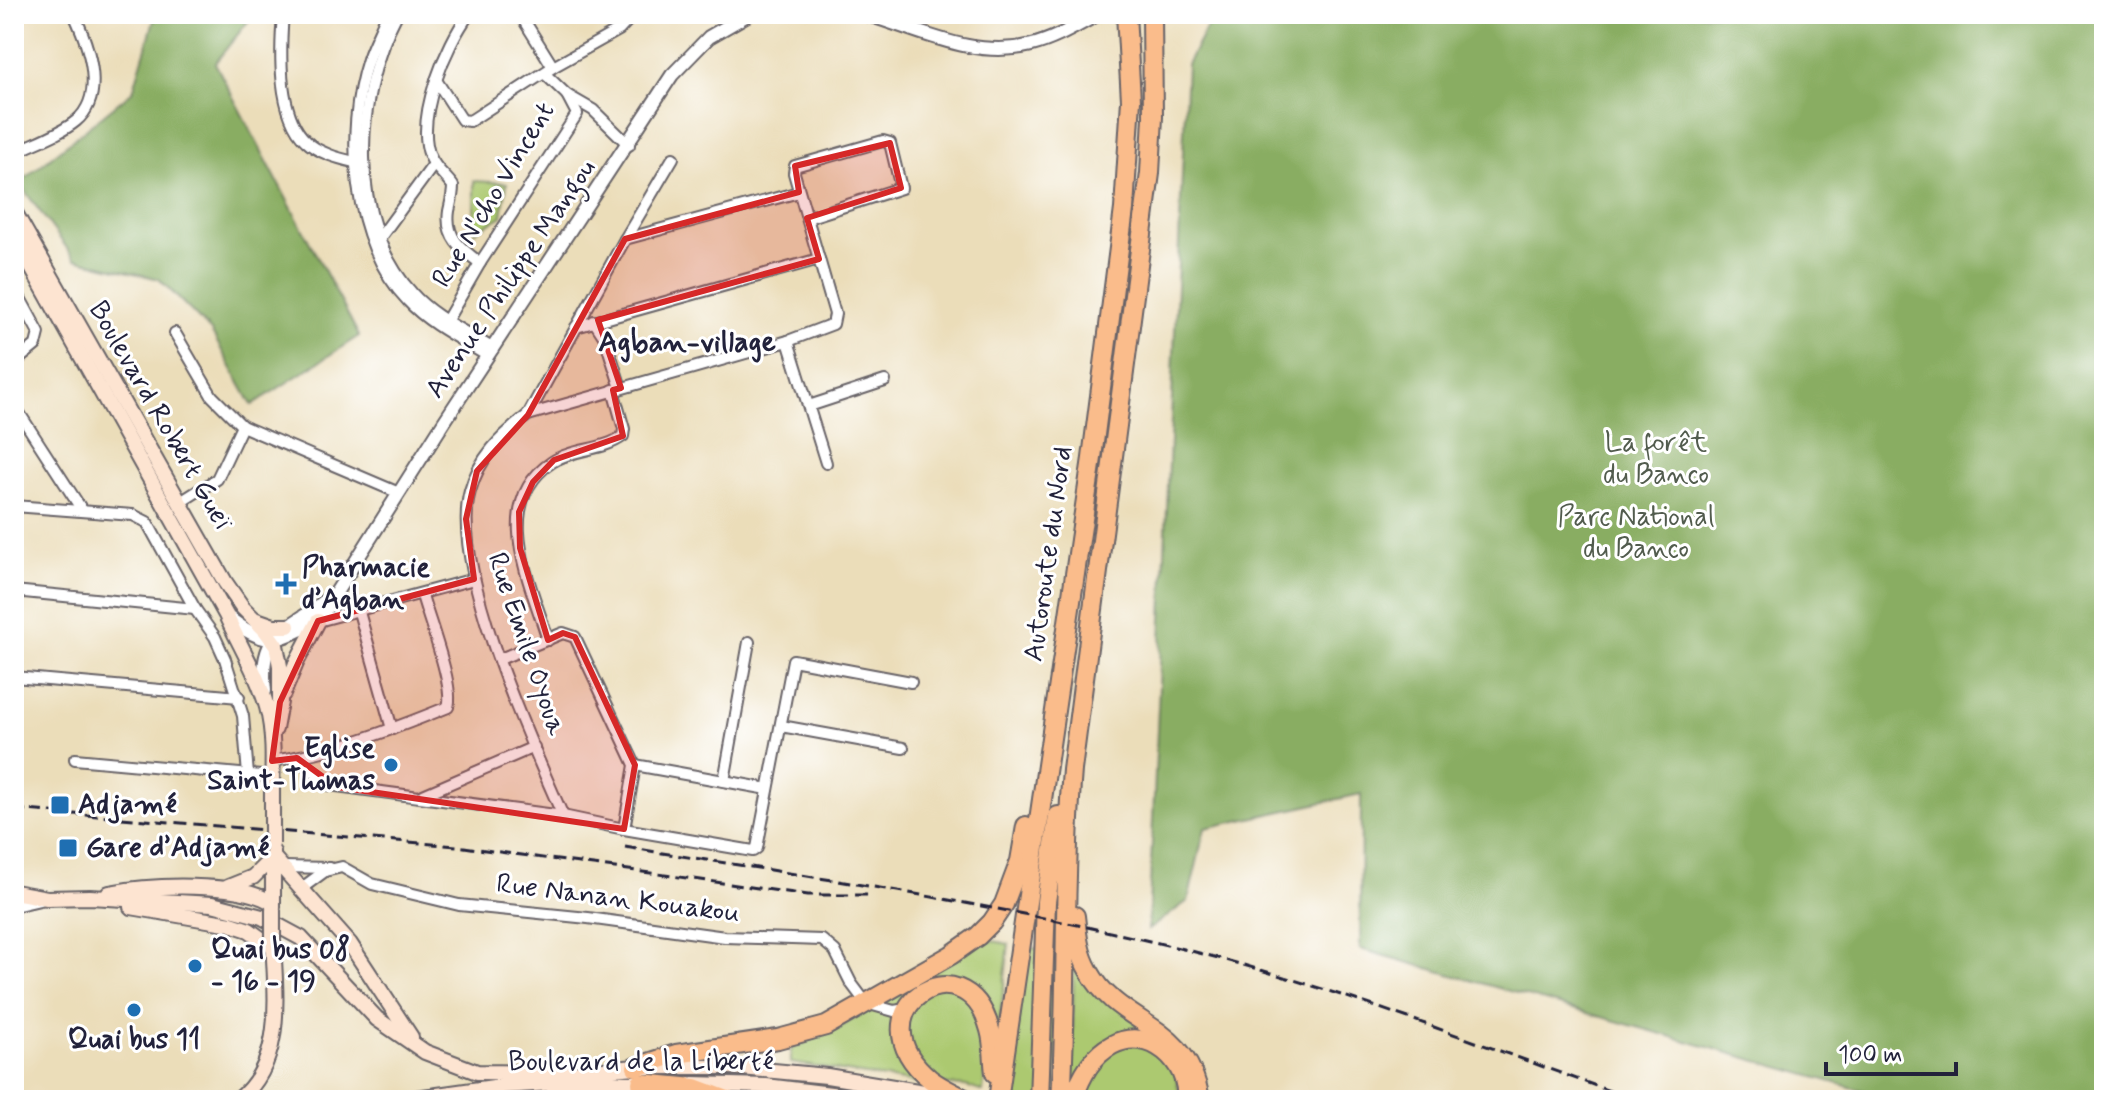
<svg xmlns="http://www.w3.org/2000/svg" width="2118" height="1114" viewBox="0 0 2118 1114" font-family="Mynerve,sans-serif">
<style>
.green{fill:#acc970;stroke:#677656;stroke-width:2}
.forest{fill:#89ad62;stroke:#56684e;stroke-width:2}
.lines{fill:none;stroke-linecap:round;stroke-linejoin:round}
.minor-casing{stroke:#686367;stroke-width:14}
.tertiary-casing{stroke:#686367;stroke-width:16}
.secondary-casing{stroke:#686367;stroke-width:18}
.motorway-casing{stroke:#686367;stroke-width:22}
.minor{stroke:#fff;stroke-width:10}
.tertiary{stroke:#fff;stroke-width:12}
.secondary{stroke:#fde4d1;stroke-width:14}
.motorway{stroke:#fabc8b;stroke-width:18}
.rail{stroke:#22223b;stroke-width:3;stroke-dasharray:12 6;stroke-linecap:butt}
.secondary-bridge-casing{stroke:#686367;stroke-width:18;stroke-linecap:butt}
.secondary-bridge{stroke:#fde4d1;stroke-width:14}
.marked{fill:#d62828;fill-opacity:0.2;stroke:#d62828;stroke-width:6;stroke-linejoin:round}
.poi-dot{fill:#1f6fb2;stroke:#fff;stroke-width:3}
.labels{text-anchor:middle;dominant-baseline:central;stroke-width:6;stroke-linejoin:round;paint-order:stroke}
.street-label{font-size:28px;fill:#22223b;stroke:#fff}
.park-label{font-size:28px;fill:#525c4e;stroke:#fff}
.poi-label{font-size:28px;font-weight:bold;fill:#22223b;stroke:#fff;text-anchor:start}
.neighbourhood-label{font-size:30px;font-weight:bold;fill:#22223b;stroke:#fff}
</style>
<rect width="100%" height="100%" fill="#fff"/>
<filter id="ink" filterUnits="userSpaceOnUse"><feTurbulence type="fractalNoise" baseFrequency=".0125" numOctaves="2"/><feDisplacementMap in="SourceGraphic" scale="16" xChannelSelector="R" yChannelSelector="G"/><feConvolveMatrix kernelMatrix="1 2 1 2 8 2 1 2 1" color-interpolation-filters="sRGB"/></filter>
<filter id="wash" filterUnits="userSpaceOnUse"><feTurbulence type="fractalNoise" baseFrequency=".006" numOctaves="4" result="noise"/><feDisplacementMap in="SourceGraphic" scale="32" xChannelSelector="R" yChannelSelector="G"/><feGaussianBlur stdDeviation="1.8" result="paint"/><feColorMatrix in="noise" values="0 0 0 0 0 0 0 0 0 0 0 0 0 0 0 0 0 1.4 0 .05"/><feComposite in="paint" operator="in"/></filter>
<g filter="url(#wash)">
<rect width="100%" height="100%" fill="#ebddb9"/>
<g class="green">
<path d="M474,181L507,183L502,216L474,232Z"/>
<path d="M982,939L1009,944L997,1042L987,1050L983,1092L966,1086L916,1083L791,1063V1049L840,1027Z"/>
<path d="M1027,947L1059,953L1055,1100H1004Z"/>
<path d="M1074,956L1153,1034L1174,1068L1181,1100H1083L1090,1085L1072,1079Z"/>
</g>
<g class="forest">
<path d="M156,14H254L215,63L359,336L252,405L211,331L159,279L75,259L19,183L133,91Z"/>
<path d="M1214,14H2104V1100H1896L1360,949L1361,794L1205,828L1188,901L1148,930L1187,64Z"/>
</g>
</g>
<g filter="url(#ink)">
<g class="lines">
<g class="minor-casing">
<g id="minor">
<path d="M283,14C280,50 277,114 306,141C319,154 342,159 358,163"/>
<path d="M387,14C381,29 373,44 368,59C344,132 352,243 408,301C429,324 462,340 488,356"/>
<path d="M397,14C354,95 347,222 412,293C433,317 467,332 493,349"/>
<path d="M469,14C446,45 415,118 430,156C435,169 445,175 453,186C453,195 451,202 449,211C445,237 461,249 480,263"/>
<path d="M520,14L553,67"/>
<path d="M545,74L567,95L593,110L629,145"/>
<path d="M436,80L462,120L470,121L553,67L619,30L634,14"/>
<path d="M883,141L890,143L901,188L807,218L794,173L795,166Z"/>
<path d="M14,153C34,143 59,135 76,121C107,95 88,44 74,14"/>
<path d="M379,239L434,164"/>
<path d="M625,239L673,158"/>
<path d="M14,287L39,333L36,345L14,363"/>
<path d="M447,320L480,263L577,114L567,95"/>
<path d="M594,321L605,338L621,388"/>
<path d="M576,327L819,259"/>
<path d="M175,333L212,396L242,426L399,493"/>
<path d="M788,341L826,463"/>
<path d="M14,405L82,510"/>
<path d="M809,406L885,381"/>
<path d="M528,415L625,239L799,192"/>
<path d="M179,503L217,479L242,426"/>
<path d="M14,506L133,515L147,522L195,609L215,637L225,659L243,716L248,775"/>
<path d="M14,591L195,609"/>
<path d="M359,612L392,729"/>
<path d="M318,621L474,579"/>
<path d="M548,640C532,585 489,504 552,462C573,448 603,451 623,436L624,429L613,390"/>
<path d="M500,659L563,633L575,637L635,765L624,829L753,851L757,848L793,660L911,682"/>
<path d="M14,677L239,697"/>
<path d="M781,726L903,748"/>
<path d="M297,758L329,785L563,816C531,743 449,566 470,491C479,458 501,436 528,415L788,341L833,324L835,314L807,218"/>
<path d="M75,759L272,777"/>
<path d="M272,761C332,753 391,730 448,707C455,687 428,618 422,595"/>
<path d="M635,765L768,789"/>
<path d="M724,781L749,642"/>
<path d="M423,795L534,747"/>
<path d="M563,816L624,829"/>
<path d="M283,867L330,868"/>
<path d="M302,888L325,871L342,867L372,884L459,905L588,918L725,937L822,940L835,951L851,983L866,1003L894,1011L906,1009"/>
</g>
</g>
<g class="tertiary-casing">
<g id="tertiary">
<path d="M865,14C919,30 974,60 1032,45C1056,39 1078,25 1099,14"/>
<path d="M228,617C270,650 276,641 318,621L444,422L672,75L709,37L749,14"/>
<path d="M265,691C258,629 287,633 327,599"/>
<path d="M14,905L44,898"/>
</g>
</g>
<g class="secondary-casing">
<g id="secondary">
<path d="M14,211L225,582L243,608L265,630L276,645L280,666V702L275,729"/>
<path d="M14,236L226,615C240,646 258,675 267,707C274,732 273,762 272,788"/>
<path d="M257,620L274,626H288"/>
<path d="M283,694L297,661L318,621"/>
<path d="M273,852V907"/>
<path d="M273,857L350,944L411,1037"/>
<path d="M228,887L253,877L273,857"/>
<path d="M14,892L47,898L90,897L212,904L262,917L301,938L377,1019L425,1052L477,1072L568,1073L636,1067H731L827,1076L954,1097"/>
<path d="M109,893C150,885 238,881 273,903"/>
<path d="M131,907L231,924L249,930L274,948"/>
<path d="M693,1084L766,1086L880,1100"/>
<path d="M238,1100C286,1062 275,994 273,939"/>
<path d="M402,1100L501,1086L553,1083H649"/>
</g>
</g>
<g class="motorway-casing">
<g id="motorway">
<path d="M1075,916C1077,935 1079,954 1089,971C1121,1029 1187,1020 1200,1100"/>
<path d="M636,1067L676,1054L778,1039L826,1026L951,955L978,936L992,922L1004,904L1020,861L1026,826"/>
<path d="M641,1083L695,1088L727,1100"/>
<path d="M963,1098C952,1092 940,1087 930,1079C849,1012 965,936 990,1030C994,1043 993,1059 995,1073"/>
<path d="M998,1100L1092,458L1124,209L1131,100L1126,14"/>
<path d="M1039,1100L1046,902L1058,816"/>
<path d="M1061,1100C1068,990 1063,880 1072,770L1150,173L1153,117L1152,14"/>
<path d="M1073,1100C1080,1078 1091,1056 1112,1045C1149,1025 1190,1062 1186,1100"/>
</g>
</g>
<use href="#minor" class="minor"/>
<use href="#tertiary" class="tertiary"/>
<use href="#secondary" class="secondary"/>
<use href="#motorway" class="motorway"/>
<g class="rail">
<path d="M14,809L457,846L808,895H869"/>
<path d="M625,847C812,877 1000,904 1183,949C1337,987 1486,1047 1635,1100"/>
</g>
<g class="secondary-bridge-casing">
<g id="secondary-bridge">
<path d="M272,788V844"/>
<path d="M273,910V937"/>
</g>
</g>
<use href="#secondary-bridge" class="secondary-bridge"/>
</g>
</g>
<path class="marked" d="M890,143L901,188L807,218L819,259L598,320L621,388L613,390L623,436L554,460L533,482L519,512L520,548L548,640L563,633L575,637L635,765L624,829L337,787L297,758L272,761L280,702L318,621L474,579L466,519L477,471L528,415L625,239L799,192L795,166Z"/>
<g class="poi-dot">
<path d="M282 572h8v8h8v8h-8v8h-8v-8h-8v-8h8z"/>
<circle cx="391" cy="765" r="8"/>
<rect x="50" y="795" width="20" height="20" rx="4"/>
<rect x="58" y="838" width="20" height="20" rx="4"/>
<circle cx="195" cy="966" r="8"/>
<circle cx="134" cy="1010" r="8"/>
</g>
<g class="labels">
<g class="street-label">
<text transform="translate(494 195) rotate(-59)">Rue N'cho Vincent</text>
<text transform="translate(511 279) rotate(-56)">Avenue Philippe Mangou</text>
<text transform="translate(160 416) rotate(60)">Boulevard Robert Gueï</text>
<text transform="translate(1049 554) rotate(-82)">Autoroute du Nord</text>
<text transform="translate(526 644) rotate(71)">Rue Emile Oyoua</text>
<text transform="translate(618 899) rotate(7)">Rue Nanan Kouakou</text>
<text x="641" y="1062">Boulevard de la Liberté</text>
</g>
<g class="park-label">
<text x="1656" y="443">La forêt<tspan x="1656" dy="32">du Banco</tspan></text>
<text x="1636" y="517">Parc National<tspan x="1636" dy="32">du Banco</tspan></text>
</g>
<g class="poi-label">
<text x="302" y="568">Pharmacie<tspan x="302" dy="32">d’Agban</tspan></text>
<text x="375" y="749" text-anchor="end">Eglise<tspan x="375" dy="32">Saint-Thomas</tspan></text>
<text x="78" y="805">Adjamé</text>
<text x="86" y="848">Gare d’Adjamé</text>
<text x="211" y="950">Quai bus 08<tspan x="211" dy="32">- 16 - 19</tspan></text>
<text x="134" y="1040" text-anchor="middle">Quai bus 11</text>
</g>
<g class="neighbourhood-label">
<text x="687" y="342">Agban-village</text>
</g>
</g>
<rect width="2118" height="1114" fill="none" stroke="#fff" stroke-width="48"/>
<path d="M1826 1062v12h130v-12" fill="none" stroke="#22223b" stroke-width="4"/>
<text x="1838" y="1062" font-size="24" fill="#22223b" stroke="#ffffff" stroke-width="6" paint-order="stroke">100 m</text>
</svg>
